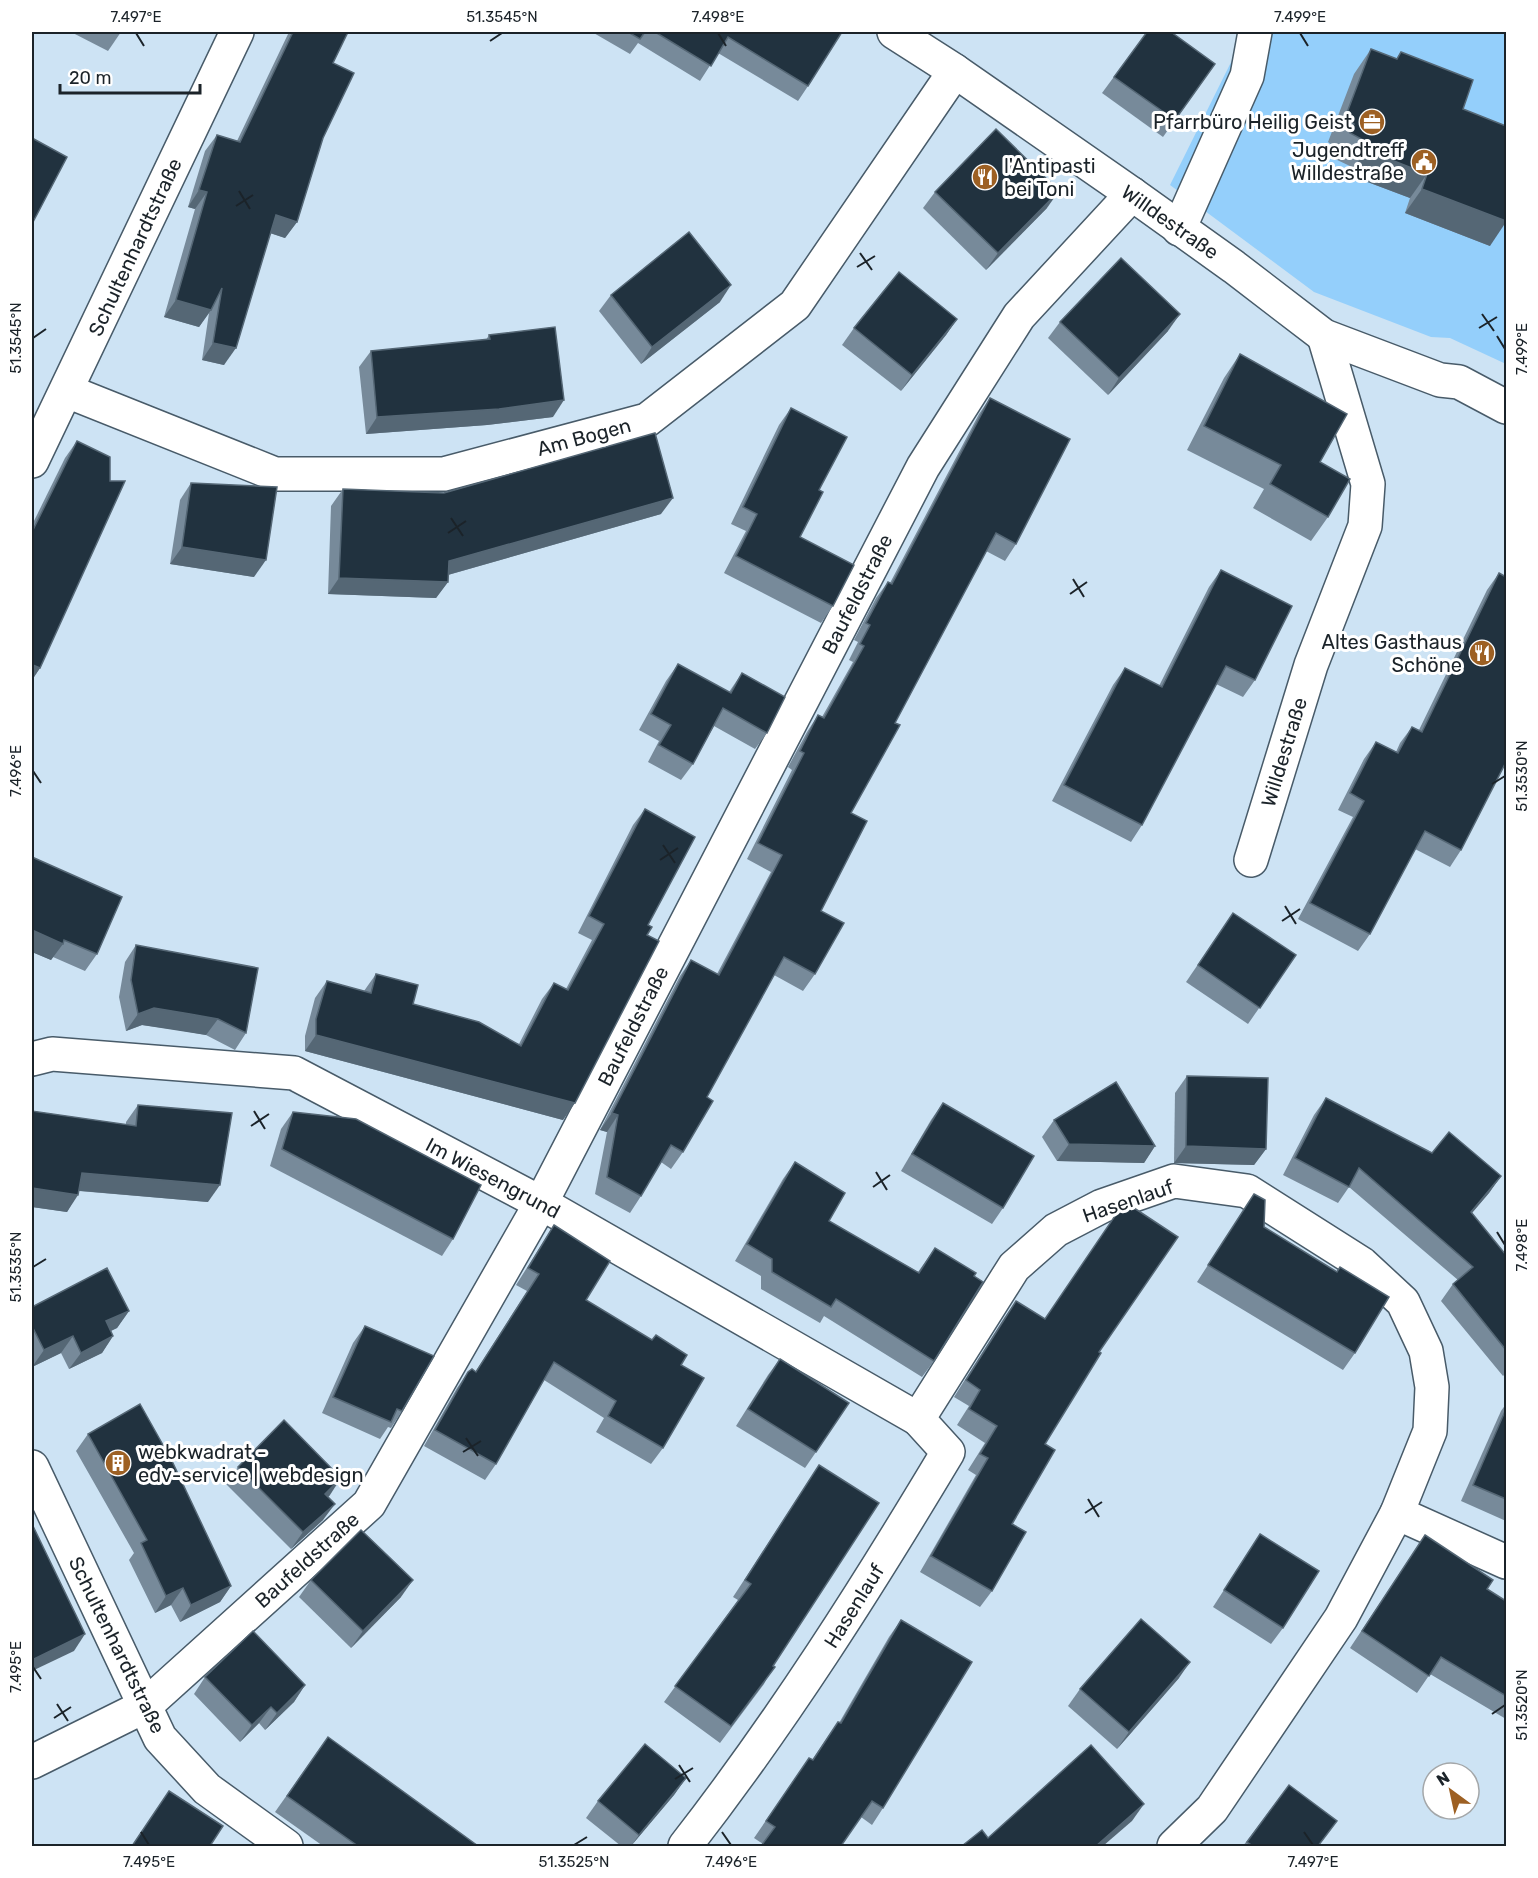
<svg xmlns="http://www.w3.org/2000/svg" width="1538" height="1878" viewBox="0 0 1538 1878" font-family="Rubik,sans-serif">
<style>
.green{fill:#94cffb}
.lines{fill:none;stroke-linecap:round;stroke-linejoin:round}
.minor-casing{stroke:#485b69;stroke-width:36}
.minor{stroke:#fff;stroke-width:33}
.wall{fill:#778a9a}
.shaded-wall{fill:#556775}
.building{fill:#21323f;stroke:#556775;stroke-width:1.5}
.ticks{fill:none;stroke:#1b2329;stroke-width:2}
.labels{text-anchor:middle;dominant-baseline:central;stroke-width:6;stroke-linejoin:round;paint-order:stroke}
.poi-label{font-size:20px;fill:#1b2329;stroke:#fff;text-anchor:end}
.street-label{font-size:20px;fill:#1b2329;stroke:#fff}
.neatline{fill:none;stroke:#1b2329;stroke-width:2}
.ticks-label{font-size:15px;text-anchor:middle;fill:#1b2329}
</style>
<rect width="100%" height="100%" fill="#cde3f4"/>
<path class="green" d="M1246,32H1506V364L1450,338L1431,337L1314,292L1170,185Z"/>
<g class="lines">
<g class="minor-casing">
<g id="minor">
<path d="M894,32L955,71L1132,194L1234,267L1324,336L1440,380L1459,382L1506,407"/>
<path d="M1179,229L1247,76L1255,32"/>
<path d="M67,391L275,474H444L647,420L795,305L955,71"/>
<path d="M32,461L237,32"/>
<path d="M1251,860L1311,665L1365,526L1368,484L1324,336"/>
<path d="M32,1059L52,1054L294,1073L541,1203L918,1419"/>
<path d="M32,1467L160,1738L207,1789L286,1846"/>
<path d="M1397,1513L1506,1562"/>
<path d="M32,1762L145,1706L369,1504L541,1203L923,467L1019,316L1132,194"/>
<path d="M685,1846C783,1720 866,1589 948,1452L918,1419L1014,1267L1056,1230L1102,1206L1174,1181L1247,1191L1362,1264L1403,1302L1426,1351L1432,1387L1430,1431L1397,1513L1341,1618L1212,1809L1174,1846"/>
</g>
</g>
<use href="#minor" class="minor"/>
</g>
<g class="wall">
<path d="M71,32H121L108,51Z"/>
<path d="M289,32H348L333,63L323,138L297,222L285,238L270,233L224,365L202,360L209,313L199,327L164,317L195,209L188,207L205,151L217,135L237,141Z"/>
<path d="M592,32H842L808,86L798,101L718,53L700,81L638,43L630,54Z"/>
<path d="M1147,32L1215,64L1163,137L1102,93Z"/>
<path d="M1371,49L1396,59L1401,52L1463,109L1490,246L1405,213L1410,198L1349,175L1352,167L1333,158L1337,149L1328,142L1354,74Z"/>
<path d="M935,192L1047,208L986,270L923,208Z"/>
<path d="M611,295L720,302L641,364L599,311Z"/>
<path d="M957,319L946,335L901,391L842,345L854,328Z"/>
<path d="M1060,322L1168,331L1108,395L1048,338Z"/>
<path d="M489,335L553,417L487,425L366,434L359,367L371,351L486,340Z"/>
<path d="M1240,354L1320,462L1328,517L1311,541L1253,508L1264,489L1187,450L1224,378Z"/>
<path d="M990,398L1016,544L1005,561L986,551L895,723L851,813L821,911L815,974L803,991L774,975L707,1097L683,1152L671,1169L661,1162L641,1196L630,1213L595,1194L607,1132L600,1130L680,976L691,960L717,974L771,872L747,859L792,770L788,767L807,732L818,715L822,717L853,662L849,660L858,642L854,640L876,598L888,582L890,583L979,414Z"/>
<path d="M791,408L819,490L800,537L833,606L821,623L724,573L746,531L731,524L779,425Z"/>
<path d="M77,441L40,668L32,680V525L65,458Z"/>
<path d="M191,483L254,577L170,564L180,500Z"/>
<path d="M343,489L444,493L661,514L448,575V582L436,598L328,594L331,506Z"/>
<path d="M1221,570L1255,680L1243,697L1216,684L1142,825L1131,842L1052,801L1113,685L1125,668L1159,686L1209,587Z"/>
<path d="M1499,573L1461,850L1450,867L1415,849L1370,934L1358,951L1298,919L1353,817L1338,810L1364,759L1376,742L1396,752L1400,743L1412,727L1419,730L1487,590Z"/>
<path d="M678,664L729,692L742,673L767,733L755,749L714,726L693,764L681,780L648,762L659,741L639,730L666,681Z"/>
<path d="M645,809L648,925L647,935L563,1120L305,1051V1036L315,998L327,981L364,991L376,974L413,1004L519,1044L542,999L554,983L566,989L592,940L578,933L633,825Z"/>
<path d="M32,857L97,954L85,971L53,957L51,960L32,952Z"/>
<path d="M1233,913L1296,955L1248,1024L1186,982Z"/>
<path d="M136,945L246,1033L235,1050L206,1035L178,1030L142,1025L126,1031L119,997L125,962Z"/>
<path d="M1187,1076L1266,1149L1254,1165L1174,1163L1175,1093Z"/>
<path d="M1326,1098L1432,1153L1501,1176L1489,1193L1472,1213L1506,1255V1373L1503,1376L1441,1301L1453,1284L1458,1280L1349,1187L1338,1203L1283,1175L1314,1115Z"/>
<path d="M943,1103L1003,1208L992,1224L901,1171L931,1120Z"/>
<path d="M138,1105L208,1202L79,1191L67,1212L32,1207V1111L126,1125V1122Z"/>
<path d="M293,1112L453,1239L442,1256L270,1166L281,1129Z"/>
<path d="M1054,1120L1155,1146L1144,1163L1057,1161L1042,1137Z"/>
<path d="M795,1162L829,1221L918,1272L935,1248L934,1361L922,1377L824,1316L820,1323L761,1289V1276L735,1261L783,1179Z"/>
<path d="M1254,1194L1264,1227L1355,1353L1343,1370L1197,1282Z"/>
<path d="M554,1225L586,1300L681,1365L663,1448L651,1464L596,1432L604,1418L544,1380L496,1464L485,1480L424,1446L457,1388L468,1372L476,1371L527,1291L516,1285Z"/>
<path d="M1016,1301L1099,1352L1045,1444L1012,1524L992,1591L980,1607L920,1572L976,1475L968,1470L985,1443L957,1425L969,1406L954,1397L1004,1318Z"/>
<path d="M32,1307L129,1311L117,1328L111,1331L113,1336L102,1353L69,1369L61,1353L32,1367Z"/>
<path d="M365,1326L402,1411L391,1428L388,1427L380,1439L322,1413L353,1343Z"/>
<path d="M780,1359L816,1452L805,1468L736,1426L768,1375Z"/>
<path d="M1506,1404V1521L1461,1501L1501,1411Z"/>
<path d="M88,1434L231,1586L220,1602L180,1622L171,1605L155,1613L129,1560L134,1553L76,1451Z"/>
<path d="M819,1465L773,1666L764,1684L720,1743L664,1702L738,1600L733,1597Z"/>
<path d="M238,1467L330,1495L328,1497L323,1520L291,1549L226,1484Z"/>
<path d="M1260,1534L1283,1628L1271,1644L1213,1607Z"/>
<path d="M1425,1535L1487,1589L1506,1601V1719L1430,1674L1417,1693L1350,1648Z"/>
<path d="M311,1580L401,1597L351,1648L299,1597Z"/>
<path d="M901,1620L883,1808L872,1825L861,1817L763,1844L754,1838L809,1758L812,1760L838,1722L839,1723L889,1637Z"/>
<path d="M205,1677L305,1685L294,1702L265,1730L259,1723L240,1742L194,1694Z"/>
<path d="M1179,1678L1117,1749L1068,1706L1080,1689Z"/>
<path d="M328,1737L478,1846H323L275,1812Z"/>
<path d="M686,1778L674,1795L631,1846H621L586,1818L598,1801Z"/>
<path d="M1289,1785L1319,1846H1243Z"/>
</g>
<g class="shaded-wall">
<path d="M1366,150L1427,174L1410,198L1349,175Z"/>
<path d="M1422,189L1506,221V222L1490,246L1405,213Z"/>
<path d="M199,190L207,192L195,209L188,207Z"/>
<path d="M1059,191L1047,208L986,270L998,253Z"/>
<path d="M276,215L297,222L285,238L264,231Z"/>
<path d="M731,285L720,302L641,364L652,347Z"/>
<path d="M176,300L211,310L199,327L164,317Z"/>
<path d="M1180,314L1168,331L1108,395L1119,378Z"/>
<path d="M957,319L946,335L901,391L912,375Z"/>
<path d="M213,343L236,348L224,365L202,360Z"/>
<path d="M564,400L553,417L487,425L366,434L377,417Z"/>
<path d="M673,498L661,514L437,578L449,561Z"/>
<path d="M182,547L266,560L254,577L170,564Z"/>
<path d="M339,578L448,582L436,598L328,594Z"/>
<path d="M33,665L40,668L32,680V667Z"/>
<path d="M32,930L63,944L51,960L32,952Z"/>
<path d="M154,1008L218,1019L206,1035L142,1025L126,1031L138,1014Z"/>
<path d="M316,1035L575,1103L563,1120L305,1051Z"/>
<path d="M612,1113L618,1115L607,1132L600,1130Z"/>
<path d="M1069,1144L1155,1146L1144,1163L1057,1161Z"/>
<path d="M1186,1146L1266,1149L1254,1165L1174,1163Z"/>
<path d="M82,1173L220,1185L208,1202L70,1190Z"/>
<path d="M1501,1176L1489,1193L1459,1228L1471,1212Z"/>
<path d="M32,1188L78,1195L67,1212L32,1207Z"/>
<path d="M129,1311L117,1328L95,1338L106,1321Z"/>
<path d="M73,1336L61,1353L32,1367L44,1350Z"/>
<path d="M113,1336L102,1353L69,1369L81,1353Z"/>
<path d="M341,1478L330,1495L313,1511L325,1494Z"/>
<path d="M335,1504L323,1520L291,1549L303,1532Z"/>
<path d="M413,1580L401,1597L351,1648L363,1631Z"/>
<path d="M231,1586L220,1602L180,1622L191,1605Z"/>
<path d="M183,1588L171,1605L155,1613L166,1596Z"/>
<path d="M85,1634L74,1651L32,1671V1660Z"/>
<path d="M1190,1662L1179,1678L1117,1749L1129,1732Z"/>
<path d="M305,1685L294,1702L265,1730L277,1713Z"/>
<path d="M271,1707L259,1723L240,1742L252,1725Z"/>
<path d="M686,1778L674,1795L631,1846L639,1835Z"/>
<path d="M1144,1804L1132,1821L1103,1846H1096Z"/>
</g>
<g class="building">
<path d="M293,32H348L333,63L354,73L323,138L297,222L276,215L236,348L213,343L222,288L211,310L176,300L207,192L199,190L217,135L240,142Z"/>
<path d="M628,32H645L640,39Z"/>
<path d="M655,32H842L808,86L728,37L711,66Z"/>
<path d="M1147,32H1171L1215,64L1175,120L1114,77Z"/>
<path d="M1371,49L1397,59L1401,52L1473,80L1463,109L1506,126V221L1422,189L1427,174L1366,150L1369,143L1350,133L1354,124L1345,118Z"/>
<path d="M996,129L1059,191L998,253L935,192Z"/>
<path d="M32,138L67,157L32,224Z"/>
<path d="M689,232L731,285L652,347L611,295Z"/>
<path d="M1121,258L1180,314L1119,378L1060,322Z"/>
<path d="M899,272L957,319L912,375L854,328Z"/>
<path d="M555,327L564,400L499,409L377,417L371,351L490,339L489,335Z"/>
<path d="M1240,354L1347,414L1320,462L1350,479L1328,517L1270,484L1281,465L1204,426Z"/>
<path d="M990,398L1070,439L1016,544L996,533L895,723L900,725L851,813L867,821L821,911L844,923L815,974L784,957L707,1097L713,1101L683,1152L671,1145L641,1196L607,1177L618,1115L612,1113L691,960L719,975L782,855L758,843L804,753L800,751L818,715L824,718L864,646L860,644L870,625L866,623L888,582L892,584Z"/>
<path d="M791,408L847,437L819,490L823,492L800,537L854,565L833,606L736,556L757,514L743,507Z"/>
<path d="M655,433L673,498L449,561L448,582L339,578L343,489L444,493Z"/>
<path d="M77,441L110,457V481H125L40,668L33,665L32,668V532Z"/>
<path d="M191,483L277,487L266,560L182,547Z"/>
<path d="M1221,570L1292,606L1255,680L1226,666L1142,825L1064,785L1125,668L1162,687Z"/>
<path d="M1499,573L1506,577V762L1461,850L1425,831L1370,934L1310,903L1364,801L1350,793L1376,742L1398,753L1412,727L1422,732Z"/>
<path d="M678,664L731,693L742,673L785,697L767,733L723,708L693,764L659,745L671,725L651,714Z"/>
<path d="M645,809L695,837L648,925L652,927L647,935L659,941L575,1103L316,1035V1019L327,981L371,993L376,974L418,985L413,1004L479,1022L521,1046L554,983L568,990L604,924L589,916Z"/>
<path d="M32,857L122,897L97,954L64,940L63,944L32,930Z"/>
<path d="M1233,913L1296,955L1260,1008L1198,965Z"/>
<path d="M136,945L258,968L246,1033L218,1019L190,1014L154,1008L138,1014L131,980Z"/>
<path d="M1187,1076L1268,1078L1266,1149L1186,1146Z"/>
<path d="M1116,1082L1155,1146L1069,1144L1054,1120Z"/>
<path d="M1326,1098L1432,1153L1449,1132L1501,1176L1471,1212L1506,1255V1350L1453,1284L1473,1267L1359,1168L1349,1187L1295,1158Z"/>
<path d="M943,1103L1034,1156L1003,1208L912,1154Z"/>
<path d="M138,1105L232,1113L220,1185L82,1173L78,1195L32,1188V1111L136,1126Z"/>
<path d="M293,1112L356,1119L481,1185L453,1239L282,1149Z"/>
<path d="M795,1162L845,1193L829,1221L919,1273L935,1248L976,1273L974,1276L983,1282L934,1361L836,1299L831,1307L772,1272V1259L747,1244Z"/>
<path d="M1254,1194L1265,1200L1264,1227L1337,1272L1340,1267L1389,1297L1355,1353L1208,1265Z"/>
<path d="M1128,1204L1178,1237L1099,1352L1101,1353L1045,1444L1055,1450L1012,1524L1026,1532L992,1591L931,1556L988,1458L980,1454L997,1426L969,1409L980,1390L966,1380L1016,1301L1045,1319L1121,1207Z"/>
<path d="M554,1225L610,1261L586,1300L652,1340L656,1335L687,1355L681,1365L704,1378L663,1448L608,1416L616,1401L554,1362L496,1464L435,1430L468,1372L472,1369L476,1372L539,1274L528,1268Z"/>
<path d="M107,1268L129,1311L106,1321L113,1336L81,1353L73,1336L44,1350L32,1326V1307Z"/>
<path d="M365,1326L434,1356L402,1411L397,1409L391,1422L333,1397Z"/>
<path d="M780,1359L849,1403L816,1452L748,1409Z"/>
<path d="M140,1404L172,1461L231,1586L191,1605L183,1588L166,1596L141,1543L147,1540L88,1434Z"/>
<path d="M1506,1409V1499L1473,1485Z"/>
<path d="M284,1420L341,1478L325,1494L335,1504L303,1532L238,1467Z"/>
<path d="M819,1465L879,1503L773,1666L775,1667L731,1726L675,1686L751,1584L745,1580Z"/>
<path d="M32,1524L85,1634L32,1660Z"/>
<path d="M361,1530L413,1580L363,1631L311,1580Z"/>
<path d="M1260,1534L1319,1571L1283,1628L1224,1590Z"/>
<path d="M1425,1535L1493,1580L1487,1589L1506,1601V1696L1441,1657L1429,1676L1362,1631Z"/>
<path d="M1141,1619L1190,1662L1129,1732L1080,1689Z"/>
<path d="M901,1620L972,1662L883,1808L872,1801L841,1846H761L775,1827L766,1821L809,1758L813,1760L838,1722L841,1723Z"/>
<path d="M253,1631L305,1685L277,1713L271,1707L252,1725L205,1677Z"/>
<path d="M328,1737L478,1846H358L287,1796Z"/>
<path d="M645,1744L686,1778L639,1835L598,1801Z"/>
<path d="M1091,1745L1144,1804L1096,1846H962L982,1830L988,1838Z"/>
<path d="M1289,1785L1337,1821L1318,1846H1253L1247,1842Z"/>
<path d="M169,1791L223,1826L210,1846H132Z"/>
</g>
<path class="ticks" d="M136,33L144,46M718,33L726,46M1300,33L1308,46M490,41L502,33M239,191L250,209M236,206L253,195M860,253L872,270M857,267L875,256M1482,314L1494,331M1479,328L1497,317M1497,336L1505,349M33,338L46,329M451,518L463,536M448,533L466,521M1073,579L1084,597M1070,594L1087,582M33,771L41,783M1492,784L1505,776M663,845L675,863M660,860L678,848M1285,906L1296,924M1282,921L1300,909M254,1111L265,1129M251,1126L269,1114M876,1172L887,1190M873,1187L890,1175M1497,1232L1505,1245M33,1267L46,1259M466,1438L478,1456M463,1452L481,1441M1088,1499L1099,1517M1085,1513L1102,1502M33,1667L41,1679M57,1704L68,1721M1492,1714L1505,1705M54,1718L71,1707M679,1765L690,1782M675,1779L693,1768M141,1832L149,1845M722,1832L731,1845M1304,1832L1313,1845M574,1845L587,1837"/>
<defs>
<g id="office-disc" transform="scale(1.35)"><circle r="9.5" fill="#9d6023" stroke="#fff"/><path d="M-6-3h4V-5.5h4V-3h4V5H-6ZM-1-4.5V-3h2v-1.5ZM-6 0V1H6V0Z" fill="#fff"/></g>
<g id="civic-disc" transform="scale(1.35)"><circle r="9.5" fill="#9d6023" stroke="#fff"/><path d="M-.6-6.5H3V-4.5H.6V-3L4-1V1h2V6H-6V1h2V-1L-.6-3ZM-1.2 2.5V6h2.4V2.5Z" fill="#fff"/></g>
<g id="restaurant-disc" transform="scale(1.35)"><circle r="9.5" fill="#9d6023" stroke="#fff"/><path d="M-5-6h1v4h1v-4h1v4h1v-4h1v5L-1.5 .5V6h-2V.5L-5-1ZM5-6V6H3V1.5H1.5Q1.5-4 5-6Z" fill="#fff"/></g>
<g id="building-disc" transform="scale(1.35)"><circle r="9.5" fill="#9d6023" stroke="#fff"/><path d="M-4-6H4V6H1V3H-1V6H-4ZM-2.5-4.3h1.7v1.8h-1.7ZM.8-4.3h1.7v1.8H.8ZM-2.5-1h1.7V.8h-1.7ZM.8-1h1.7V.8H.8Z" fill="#fff"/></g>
</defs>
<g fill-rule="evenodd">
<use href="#office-disc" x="1372" y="122"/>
<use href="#civic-disc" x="1424" y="162"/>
<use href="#restaurant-disc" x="985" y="177"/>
<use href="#restaurant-disc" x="1482" y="653"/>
<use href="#building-disc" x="118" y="1463"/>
</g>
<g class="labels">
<g class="poi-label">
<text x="1352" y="122">Pfarrbüro Heilig Geist</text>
<text x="1404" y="150">Jugendtreff<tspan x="1404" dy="23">Willdestraße</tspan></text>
<text x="1004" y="166" text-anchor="start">l'Antipasti<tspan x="1004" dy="23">bei Toni</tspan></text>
<text x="1462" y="642">Altes Gasthaus<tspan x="1462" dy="23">Schöne</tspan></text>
<text x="138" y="1452" text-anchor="start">webkwadrat -<tspan x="138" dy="23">edv-service | webdesign</tspan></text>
</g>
<g class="street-label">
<text transform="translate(1170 222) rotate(35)">Willdestraße</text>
<text transform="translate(135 247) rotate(-65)">Schultenhardtstraße</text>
<text transform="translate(584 437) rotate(-15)">Am Bogen</text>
<text transform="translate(857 594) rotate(-63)">Baufeldstraße</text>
<text transform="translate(1284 752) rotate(-73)">Willdestraße</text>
<text transform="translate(633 1026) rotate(-63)">Baufeldstraße</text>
<text transform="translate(493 1178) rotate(28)">Im Wiesengrund</text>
<text transform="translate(1128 1201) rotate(-19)">Hasenlauf</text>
<text transform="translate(307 1560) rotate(-42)">Baufeldstraße</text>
<text transform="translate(854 1606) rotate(-58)">Hasenlauf</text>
<text transform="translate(117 1645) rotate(64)">Schultenhardtstraße</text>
</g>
</g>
<rect width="1538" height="1878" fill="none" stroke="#ffffff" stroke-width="66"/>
<g transform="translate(1451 1791) rotate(327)"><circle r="28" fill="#ffffff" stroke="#a4a7a9" stroke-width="1.5"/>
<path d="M0-4.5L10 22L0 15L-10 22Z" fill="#9d6023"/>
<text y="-9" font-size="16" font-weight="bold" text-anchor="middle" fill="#1b2329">N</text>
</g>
<path d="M60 84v9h140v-9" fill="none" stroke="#1b2329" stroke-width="3"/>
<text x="69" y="84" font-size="18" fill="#1b2329" stroke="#ffffff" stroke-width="4.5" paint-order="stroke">20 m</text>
<rect x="33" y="33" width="1472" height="1812" class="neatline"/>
<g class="ticks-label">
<text x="136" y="22">7.497°E</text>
<text x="502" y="22">51.3545°N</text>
<text x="718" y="22">7.498°E</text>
<text x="1300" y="22">7.499°E</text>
<text transform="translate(16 338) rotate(-90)" y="5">51.3545°N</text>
<text transform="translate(1522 349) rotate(-90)" y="5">7.499°E</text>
<text transform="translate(16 771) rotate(-90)" y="5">7.496°E</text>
<text transform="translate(1522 776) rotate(-90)" y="5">51.3530°N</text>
<text transform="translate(1522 1245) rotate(-90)" y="5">7.498°E</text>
<text transform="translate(16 1267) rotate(-90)" y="5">51.3535°N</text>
<text transform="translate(16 1667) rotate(-90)" y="5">7.495°E</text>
<text transform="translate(1522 1705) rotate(-90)" y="5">51.3520°N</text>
<text x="149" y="1867">7.495°E</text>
<text x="574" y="1867">51.3525°N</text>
<text x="731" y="1867">7.496°E</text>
<text x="1313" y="1867">7.497°E</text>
</g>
</svg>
